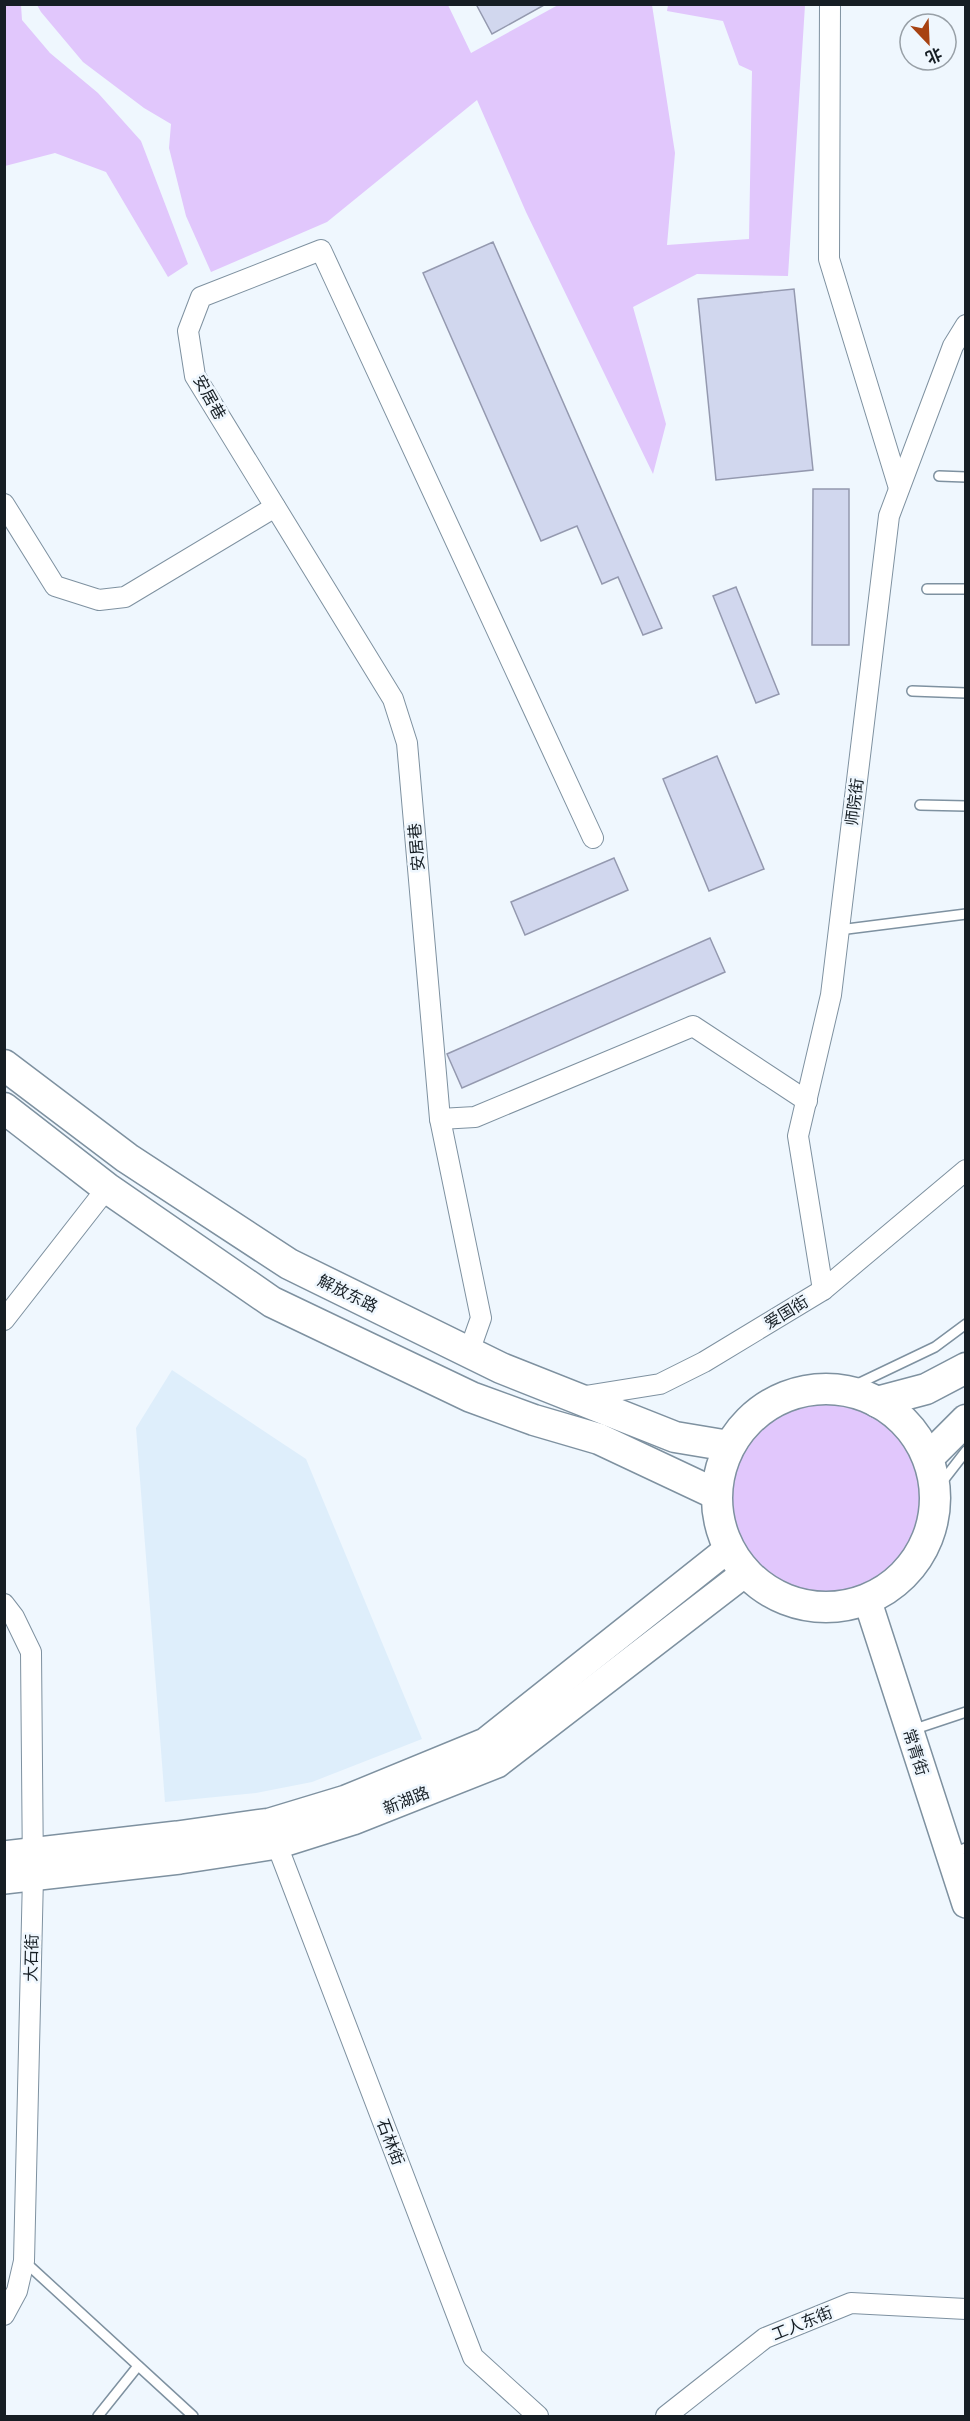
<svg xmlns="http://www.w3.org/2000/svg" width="970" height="2421" viewBox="0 0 970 2421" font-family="Merriweather,'Noto Sans SC',serif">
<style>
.built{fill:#deeefb}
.green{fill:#e1c7fc}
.building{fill:#d1d7ee;stroke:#9499af;stroke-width:1.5}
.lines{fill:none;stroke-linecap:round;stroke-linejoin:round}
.lane-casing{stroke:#7e91a0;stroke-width:12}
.street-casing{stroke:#7e91a0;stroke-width:22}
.secondary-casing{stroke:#7e91a0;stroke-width:30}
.primary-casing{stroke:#7e91a0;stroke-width:33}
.lane{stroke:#fff;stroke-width:9}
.street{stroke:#fff;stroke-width:20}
.secondary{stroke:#fff;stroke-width:27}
.primary{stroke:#fff;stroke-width:30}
.labels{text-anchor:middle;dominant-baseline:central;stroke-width:5;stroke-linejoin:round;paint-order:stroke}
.street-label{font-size:16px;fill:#161e24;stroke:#eff7fe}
</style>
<rect width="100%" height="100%" fill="#eff7fe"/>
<path class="built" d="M172,1370L306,1459L422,1739L312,1782L256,1793L165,1802L136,1428Z"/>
<g class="green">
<path d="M5,4L21,5L22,20L50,53L98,93L141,141L188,264L168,277L106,172L55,153L5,166Z"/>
<path d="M37,5H448L471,53L558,5H652L675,153L667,245L749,239L752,71L739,65L723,21L667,11L668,5H805L788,276L697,274L633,307L666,424L653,474L526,212L477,100L327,222L211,272L186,216L169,148L171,124L144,108L83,62L41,12Z"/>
<circle cx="826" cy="1498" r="109"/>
</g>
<g class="building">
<path d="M476,4H546L492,34Z"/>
<path d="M493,242L662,628L643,635L618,577L602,584L577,526L541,541L423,273Z"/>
<path d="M794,289L813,470L716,480L698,299Z"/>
<path d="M813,489H849V645H812Z"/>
<path d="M736,587L779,694L756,703L713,596Z"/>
<path d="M717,756L764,869L709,891L663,779Z"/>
<path d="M614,858L628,890L525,935L511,902Z"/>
<path d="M710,938L725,972L462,1088L447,1054Z"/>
</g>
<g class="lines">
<g class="lane-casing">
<g id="lane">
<path d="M939,476L966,477"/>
<path d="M927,589H966"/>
<path d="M912,691L966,693"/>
<path d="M920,805L966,806"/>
<path d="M839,930L966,914"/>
<path d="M845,1390L935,1347L966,1324"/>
<path d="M935,1491L966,1451"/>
<path d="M912,1730L966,1712"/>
<path d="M951,1853L966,1848"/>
<path d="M24,2261L193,2416"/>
<path d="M98,2416L138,2366"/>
</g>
</g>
<g class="street-casing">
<g id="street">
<path d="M830,4L829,259L899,488"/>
<path d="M4,504L55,586L99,600L125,597L275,507"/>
<path d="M440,1119L475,1117L693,1026L807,1101"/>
<path d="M823,1290L798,1136L831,995L889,516L953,346L966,325"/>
<path d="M4,1320L107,1188"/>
<path d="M469,1352L481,1318L440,1119L407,743L393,699L195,376L188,331L201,297L321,250L593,838"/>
<path d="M579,1397L660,1384L704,1362L823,1290L966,1170"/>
<path d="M4,1604L14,1617L31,1652L33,1876L24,2261L17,2291L4,2315"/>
<path d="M277,1845L473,2357L538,2416"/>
<path d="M666,2416L765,2338L851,2303L966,2309"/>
</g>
</g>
<g class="secondary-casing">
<g id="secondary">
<path d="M867,1599L966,1904"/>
<path d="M4,1855L177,1835L270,1822L346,1799L485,1742L728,1549"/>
<path d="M4,1880L180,1860L277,1845L353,1821L497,1764L745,1573"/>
</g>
</g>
<g class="primary-casing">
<g id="primary">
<path d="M4,1065L127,1158L289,1264L501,1368L675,1437L729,1446"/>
<path d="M4,1108L107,1188L272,1302L471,1397L534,1420L599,1439L716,1494"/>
<circle cx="826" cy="1498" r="109"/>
<path d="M877,1402L926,1389L966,1368"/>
<path d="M928,1458L966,1420"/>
</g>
</g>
<use href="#lane" class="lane"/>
<use href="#street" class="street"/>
<use href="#secondary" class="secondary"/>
<use href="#primary" class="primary"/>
</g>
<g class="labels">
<g class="street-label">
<text transform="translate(210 397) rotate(61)">安居巷</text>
<text transform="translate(854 802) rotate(-83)">师院街</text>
<text transform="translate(416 847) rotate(-95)">安居巷</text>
<text transform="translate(348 1293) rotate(26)">解放东路</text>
<text transform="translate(786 1312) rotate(-31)">爱国街</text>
<text transform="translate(916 1752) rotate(72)">常青街</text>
<text transform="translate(406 1800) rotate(-22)">新湖路</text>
<text transform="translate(31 1958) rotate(-89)">大石街</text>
<text transform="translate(391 2142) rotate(69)">石林街</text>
<text transform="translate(802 2323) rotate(-22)">工人东街</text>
</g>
</g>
<rect width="970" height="2421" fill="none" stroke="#161e24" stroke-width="12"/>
<g transform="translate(928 42) rotate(157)"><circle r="28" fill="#eff7fe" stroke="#98a0a7" stroke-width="1.5"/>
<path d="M0-4.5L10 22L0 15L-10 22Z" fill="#a74212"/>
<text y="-9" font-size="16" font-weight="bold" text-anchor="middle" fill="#161e24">北</text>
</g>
</svg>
